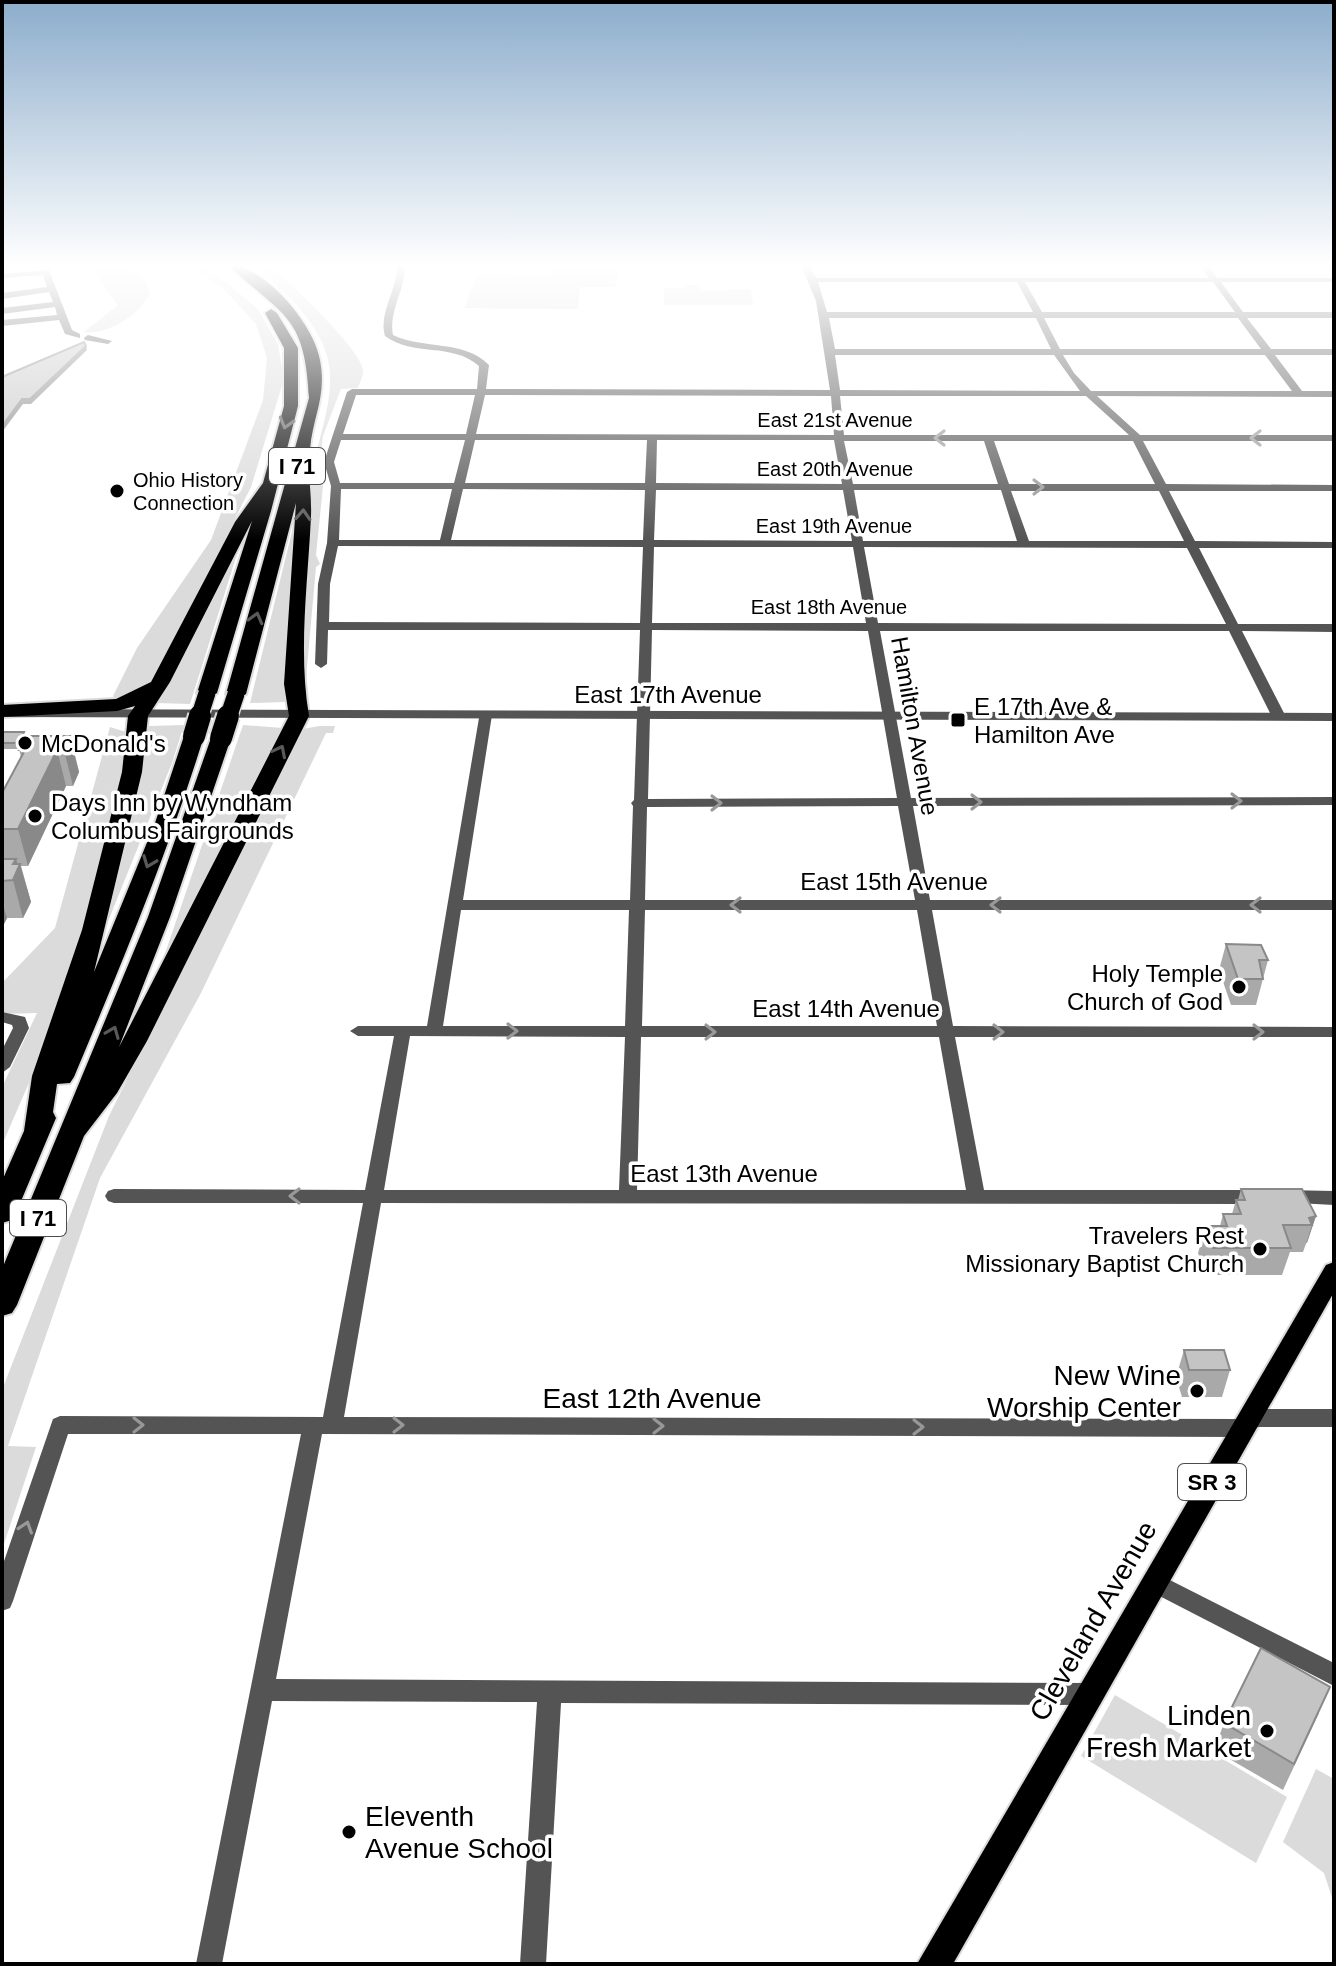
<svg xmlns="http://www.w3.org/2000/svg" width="1336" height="1966" viewBox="0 0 1336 1966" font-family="Helvetica,sans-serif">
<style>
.green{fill:#dbdbdb}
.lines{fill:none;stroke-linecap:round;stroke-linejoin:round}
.primary-casing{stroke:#dbdbdb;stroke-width:4}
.motorway-casing{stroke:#dbdbdb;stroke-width:4}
.minor{fill:#545454;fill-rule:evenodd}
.tertiary{fill:#545454;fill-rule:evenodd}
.primary{fill:#000;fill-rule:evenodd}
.motorway{fill:#000;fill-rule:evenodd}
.motorway-bridge-far1-casing{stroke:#dbdbdb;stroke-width:20;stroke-linecap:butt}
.motorway-bridge-casing{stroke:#dbdbdb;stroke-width:26;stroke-linecap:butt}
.motorway-bridge-far1{stroke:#000;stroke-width:17}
.motorway-bridge{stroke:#000;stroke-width:22}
.wall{fill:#a9a9a9}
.shaded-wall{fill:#898989}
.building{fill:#c4c4c4;stroke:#898989;stroke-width:2}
.oneway{stroke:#595959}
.oneway2{stroke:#989898}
.poi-dot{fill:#000;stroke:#fff;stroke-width:3}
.labels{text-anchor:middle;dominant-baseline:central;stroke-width:7;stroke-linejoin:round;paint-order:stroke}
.far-street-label{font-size:20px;fill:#000;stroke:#fff}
.far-poi-label{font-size:20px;fill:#000;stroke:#fff;text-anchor:start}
.shield{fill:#fff;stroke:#4c4c4c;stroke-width:2}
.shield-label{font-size:22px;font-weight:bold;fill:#000}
.street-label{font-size:24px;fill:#000;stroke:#fff}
.poi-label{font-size:24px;fill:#000;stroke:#fff;text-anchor:start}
.near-poi-label{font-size:28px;fill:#000;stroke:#fff;text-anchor:end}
.near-street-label{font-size:28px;fill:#000;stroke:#fff}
</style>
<rect width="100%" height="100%" fill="#fff"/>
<g class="green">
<path d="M79,265C105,265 141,260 150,293C140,315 108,335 84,332L118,305L94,272Z"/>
<path d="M188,265H205L258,309L278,344L284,379L251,487L206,576L160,682L117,705L113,696L137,648L211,540L263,400L267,358L256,324L222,287Z"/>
<path d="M251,265H270C288,281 361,349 363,370C364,375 360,382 358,388L341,389L323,436L320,461L323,486L316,555L320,564L316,567L304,700L301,695C305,623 306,551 312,480C315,442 335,404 329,365C323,325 282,287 251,265Z"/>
<path d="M553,265H622L615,287H580L578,309L464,308L478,273L550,276Z"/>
<path d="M685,285H700L701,291L751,289L753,305H664V288H685Z"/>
<path d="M297,511L286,702L250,703Z"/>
<path d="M243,535L190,704L156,703Z"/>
<path d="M184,725L172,763L94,956L149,726Z"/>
<path d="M243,725L282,728L219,862L157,977Z"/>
<path d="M319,726H335L333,733H326L201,993L100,1178L8,1446L36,1447L2,1550V1390L109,1116L298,734L303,729Z"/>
<path d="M110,727L129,733L131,738L84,928L48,1039L2,1145V1087L37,1013L2,1014V983L55,928Z"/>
<path d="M1115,1695L1287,1797L1256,1863L1081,1756Z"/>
<path d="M1316,1769L1334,1779V1904L1324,1873L1283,1842Z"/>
</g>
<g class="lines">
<g class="primary-casing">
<path id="primary" d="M1334,1262V1292L953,1964H917L1326,1265Z"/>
</g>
<g class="motorway-casing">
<g id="motorway">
<path d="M228,265C265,265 314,325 320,360C327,396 313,416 310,449C307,471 312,494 311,516C308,582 298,651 309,716L147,1041L117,1093L84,1136L17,1305L12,1313L2,1316V1269L148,917L211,738L221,732L231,738L170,917L119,1047L289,716L284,684L296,503L246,694L236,700L226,694L309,398C305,314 283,317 228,265Z"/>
<path d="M271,309L277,313L298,348V406L271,511L217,693L207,699L197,693L252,521L170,682L148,716L142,772L94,972L155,823L184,736L194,730L204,736C168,853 121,965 74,1077L70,1083L57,1084L53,1112L56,1118L16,1213L12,1220L2,1223V1181L24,1131L32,1076L82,930L122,772L128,716L135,706L117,711L2,717V705L116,699L151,682L235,522L263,483L284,406V348L265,313Z"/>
</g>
</g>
<g class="minor">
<path d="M397,265H405C406,289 388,311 393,335C424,350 463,339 489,365L486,389L830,390L816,301L801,265H809L816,278H1209L1200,265H1208L1217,278H1334V282H1221L1243,312H1334V318H1247L1271,349H1334V355H1275L1302,391H1334V397L1097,396L1140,435H1334V441H1143L1166,484L1334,485V491H1169L1195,541L1334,542V548H1199L1238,624H1334V632L1242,631L1286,717L1284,720H1274L1272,717L1229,631H880L911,798L1334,797V805L913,806L930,900H1334V910H932L953,1026L1334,1027V1037H955L984,1190H1260L1266,1192L1269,1197L1266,1202L1260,1204L381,1203L344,1417L1240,1419L1243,1412L1250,1409H1334V1427H1253L1250,1434L1243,1437L322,1434L276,1679L1090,1683L1098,1686L1102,1694L1098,1702L1090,1705L561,1703L546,1964H520L537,1702L272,1701L222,1964H196L301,1434H68L13,1601L10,1608L2,1611V1567L53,1419L60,1416L323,1417L363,1203H114L108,1201L105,1196L108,1191L114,1189L365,1190L394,1036H358L350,1031L358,1026H427L480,712H490L492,715L463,900H630L633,806L631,803L634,800L640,630H328L327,664L321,668L315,664L318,584L327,543L331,486L324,462L347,392L352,389H477L479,366C452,342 413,357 385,336C378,313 398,289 397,265ZM818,282H1017L1033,312H827ZM1025,282H1213L1235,312H1042ZM829,318H1036L1051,349H835ZM1044,318H1238L1261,349H1060ZM835,355H1054L1080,391L840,390ZM1063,355H1265L1292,391H1091L1074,373ZM356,395H475L466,434H343ZM485,395L831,396L834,435L476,434ZM840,396H1086L1129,435H844ZM341,440H465L454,483H340L334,462ZM475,440H647L645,483H465ZM657,440H834L842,484L656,483ZM844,441H984L998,484H853ZM994,441H1133L1155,484H1009ZM341,489H452L440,540H339ZM463,489L645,490L643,540H451ZM656,490H843L852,541L654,540ZM854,490H1001L1017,541H863ZM1011,491H1159L1184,541H1029ZM338,546L643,547L640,623L329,622L330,584ZM654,547H853L866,623H652ZM864,547L1187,548L1226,624L878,623ZM652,630L868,631L897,798L648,799ZM898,806L915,900H645L647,807ZM461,910H629L625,1026H443ZM645,910H917L937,1026H642ZM410,1036L625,1037L619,1190H384ZM641,1037H939L966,1190H637Z"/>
<path d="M49,270L72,330L80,334V338L65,334L59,320L2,326V320L57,315L55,307L2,314V308L53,302L49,292L2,299V293L47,287L43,275L2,278V274Z"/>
<path d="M88,335L112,341L108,344L85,340L84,338Z"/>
<path d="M2,1012L25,1017L29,1028L10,1067L2,1073V1050L13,1028L12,1025L2,1022Z"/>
<path d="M1284,1190L1334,1191V1205L1278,1202L1275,1197L1278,1192Z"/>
<path d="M1154,1572L1334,1663V1686L1146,1589L1143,1582L1146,1575Z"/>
</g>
<path class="tertiary" d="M2,709L1334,713V721L2,717Z"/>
<use href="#primary" class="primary"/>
<use href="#motorway" class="motorway"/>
<g class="motorway-bridge-far1-casing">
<g id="motorway-bridge-far1">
<path d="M199,718L207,693"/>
<path d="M228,718L236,694"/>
</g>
</g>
<g class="motorway-bridge-casing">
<g id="motorway-bridge">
<path d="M194,736L200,716"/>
<path d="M221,738L228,716"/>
</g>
</g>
<use href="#motorway-bridge-far1" class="motorway-bridge-far1"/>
<use href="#motorway-bridge" class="motorway-bridge"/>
</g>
<g class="wall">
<path d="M2,732H24L25,737L70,736L79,772L73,786H66L28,866H21L31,902L23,918H7L4,924H2V793L21,757L19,749H2Z"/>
<path d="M1226,944L1268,960L1256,1005H1231L1219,970Z"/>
<path d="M1241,1189L1316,1216L1303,1252H1290L1282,1275H1205L1198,1253L1206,1226H1220L1223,1214H1232L1236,1200H1238Z"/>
<path d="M1184,1350L1230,1370L1222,1397H1182L1176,1377Z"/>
<path d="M1319,1713L1283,1790L1214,1750L1224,1723Z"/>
</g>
<g class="shaded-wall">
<path d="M86,346L87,350L31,404H23L2,432L3,437L2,440V426L22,399Z"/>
<path d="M24,732L25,738L20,749L19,743Z"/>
<path d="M70,736L79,772L73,786L64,750Z"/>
<path d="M57,750L66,786L28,866L18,829Z"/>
<path d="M16,859L19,868L20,864L31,902L23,918L13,880V864Z"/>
<path d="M2,902L7,918L4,924L2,917Z"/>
<path d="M1316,1216L1307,1243H1306L1312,1225L1309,1218Z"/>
</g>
<g class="building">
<path d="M84,342L86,346L30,399H22L2,426V377Z"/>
<path d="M2,732H24L19,743H2Z"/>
<path d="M26,736H70L64,750H57L18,829H2V793L25,750H19Z"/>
<path d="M2,859H16L13,864H20L13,880L2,881Z"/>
<path d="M1226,944L1261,945L1268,960H1259L1263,979H1238Z"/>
<path d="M1241,1189H1302L1316,1216L1309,1218L1312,1225H1283L1291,1248H1213L1206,1226H1227L1223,1214H1241L1236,1200H1245Z"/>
<path d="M1184,1350H1224L1230,1370H1189Z"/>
<path d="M1261,1648L1330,1687L1294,1764L1224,1723Z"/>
</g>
<defs><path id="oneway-chevron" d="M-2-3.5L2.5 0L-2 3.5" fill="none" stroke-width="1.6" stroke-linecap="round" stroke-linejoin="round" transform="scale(2)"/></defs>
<g class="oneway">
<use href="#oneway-chevron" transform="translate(286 423) rotate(106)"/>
<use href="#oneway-chevron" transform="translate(303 515) rotate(-87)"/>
<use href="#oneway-chevron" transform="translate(256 618) rotate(-75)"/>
<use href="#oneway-chevron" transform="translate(280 751) rotate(-63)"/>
<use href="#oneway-chevron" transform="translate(149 862) rotate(111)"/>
<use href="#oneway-chevron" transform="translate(113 1032) rotate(-68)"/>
</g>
<g class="oneway2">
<use href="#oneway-chevron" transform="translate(940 438) rotate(-180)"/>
<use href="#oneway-chevron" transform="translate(1256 438) rotate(-180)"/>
<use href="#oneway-chevron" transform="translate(1038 487)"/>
<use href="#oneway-chevron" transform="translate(1236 801)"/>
<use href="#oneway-chevron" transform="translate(976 802)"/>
<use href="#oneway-chevron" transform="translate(716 803)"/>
<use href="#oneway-chevron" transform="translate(736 905) rotate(-180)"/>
<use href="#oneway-chevron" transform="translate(996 905) rotate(180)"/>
<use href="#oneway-chevron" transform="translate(1256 905) rotate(180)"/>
<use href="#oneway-chevron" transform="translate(512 1031)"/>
<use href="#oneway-chevron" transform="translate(710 1032)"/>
<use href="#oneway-chevron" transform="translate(998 1032)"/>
<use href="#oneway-chevron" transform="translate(1258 1032)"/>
<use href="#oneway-chevron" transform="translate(295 1196) rotate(-180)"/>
<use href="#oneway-chevron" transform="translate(138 1425)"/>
<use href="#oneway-chevron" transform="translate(398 1425)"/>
<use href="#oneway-chevron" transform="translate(658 1426)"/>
<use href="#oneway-chevron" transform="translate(918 1427)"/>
<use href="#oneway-chevron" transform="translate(26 1527) rotate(-72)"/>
</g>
<linearGradient id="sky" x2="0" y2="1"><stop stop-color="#8cadcc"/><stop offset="0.49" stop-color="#fff"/><stop offset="1" stop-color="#fff" stop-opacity="0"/></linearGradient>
<rect width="1336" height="541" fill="url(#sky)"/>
<g class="poi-dot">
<circle cx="117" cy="491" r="8"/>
<rect x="950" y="712" width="16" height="16" rx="4"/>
<circle cx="25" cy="743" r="8"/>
<circle cx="35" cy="816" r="8"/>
<circle cx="1239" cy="987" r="8"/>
<circle cx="1260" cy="1249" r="8"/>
<circle cx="1197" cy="1391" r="8"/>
<circle cx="1267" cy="1731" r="8"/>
<circle cx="349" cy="1832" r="8"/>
</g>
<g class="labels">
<g class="far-street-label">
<text x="835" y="420">East 21st Avenue</text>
<text x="835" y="469">East 20th Avenue</text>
<text x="834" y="526">East 19th Avenue</text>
<text x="829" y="607">East 18th Avenue</text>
</g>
<g class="far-poi-label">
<text x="133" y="480">Ohio History<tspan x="133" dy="23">Connection</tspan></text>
</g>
<g class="shield">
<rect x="269" y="448" width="56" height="36" rx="6"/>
<rect x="10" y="1200" width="56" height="36" rx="6"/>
<rect x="1178" y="1464" width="68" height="36" rx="6"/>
</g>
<g class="shield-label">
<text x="297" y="466">I 71</text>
<text x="38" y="1218">I 71</text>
<text x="1212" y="1482">SR 3</text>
</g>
<g class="street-label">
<text x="668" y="694">East 17th Avenue</text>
<text transform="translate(915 726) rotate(80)">Hamilton Avenue</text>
<text x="894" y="881">East 15th Avenue</text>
<text x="846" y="1008">East 14th Avenue</text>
<text x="724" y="1173">East 13th Avenue</text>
</g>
<g class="poi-label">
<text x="974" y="706">E 17th Ave &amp;<tspan x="974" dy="28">Hamilton Ave</tspan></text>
<text x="41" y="743">McDonald's</text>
<text x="51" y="802">Days Inn by Wyndham<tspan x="51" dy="28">Columbus Fairgrounds</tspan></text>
<text x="1223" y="973" text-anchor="end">Holy Temple<tspan x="1223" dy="28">Church of God</tspan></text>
<text x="1244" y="1235" text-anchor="end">Travelers Rest<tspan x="1244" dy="28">Missionary Baptist Church</tspan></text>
</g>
<g class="near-poi-label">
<text x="1181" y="1375">New Wine<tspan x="1181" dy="32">Worship Center</tspan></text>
<text x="1251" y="1715">Linden<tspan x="1251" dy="32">Fresh Market</tspan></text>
<text x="365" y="1816" text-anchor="start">Eleventh<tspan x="365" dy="32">Avenue School</tspan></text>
</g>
<g class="near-street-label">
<text x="652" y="1398">East 12th Avenue</text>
<text transform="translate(1093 1621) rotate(-60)">Cleveland Avenue</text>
</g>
</g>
<rect width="1336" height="1966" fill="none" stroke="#000000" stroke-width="8"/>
</svg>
